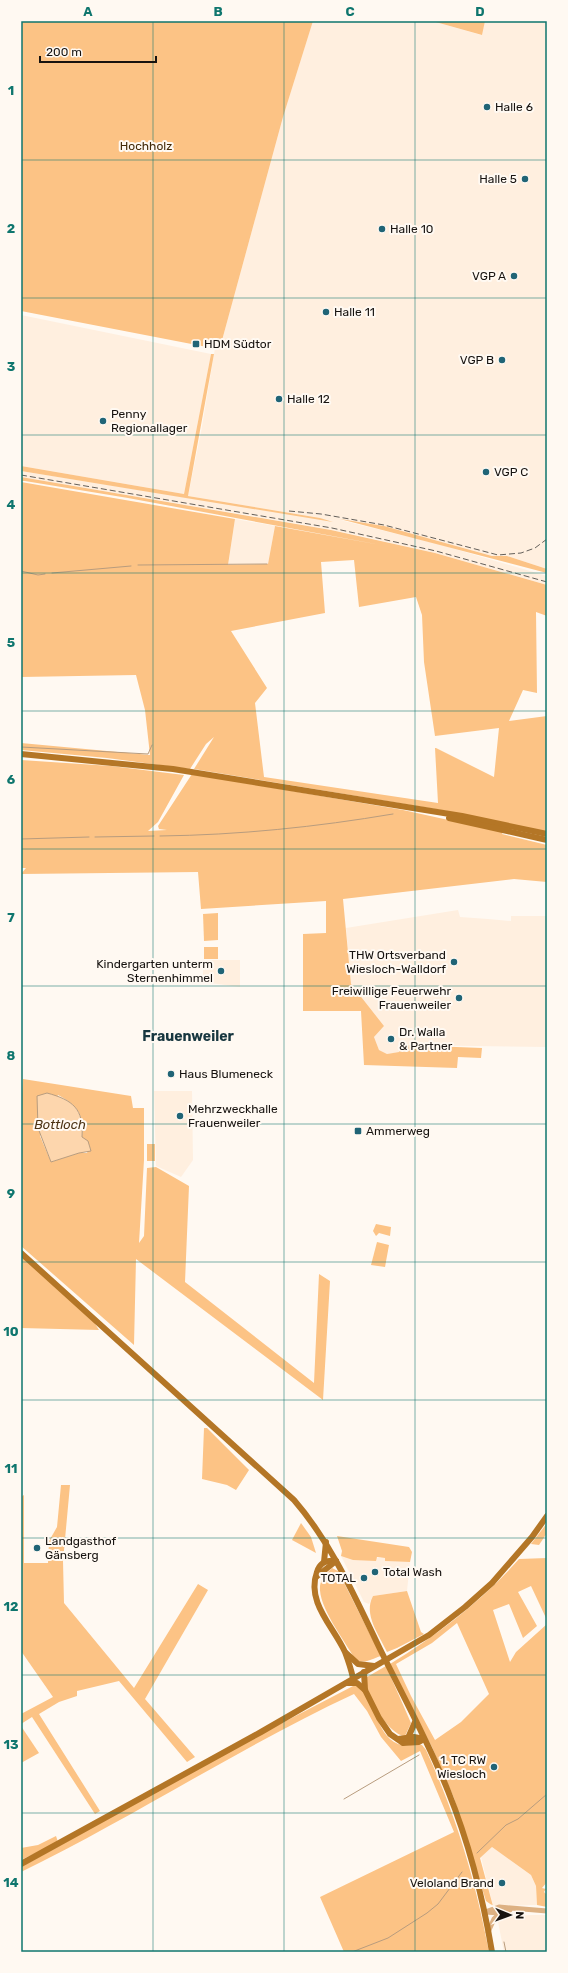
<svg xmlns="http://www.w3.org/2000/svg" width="568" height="1973" viewBox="0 0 568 1973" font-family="Rubik,sans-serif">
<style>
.built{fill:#ffefdf}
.green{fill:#fcc385;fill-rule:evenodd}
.water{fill:#fdd6ad;stroke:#b89c7e}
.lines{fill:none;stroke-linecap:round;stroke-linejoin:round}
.stream{stroke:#b89c7e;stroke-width:1}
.minor{stroke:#ddb183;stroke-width:5}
.major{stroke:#b47626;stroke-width:6}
.rail{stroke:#635f5a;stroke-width:1;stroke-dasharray:6 3;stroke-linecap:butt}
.grid{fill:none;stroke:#0f766e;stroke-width:1;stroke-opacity:0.55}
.poi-dot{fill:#206476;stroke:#fff9f2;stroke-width:1.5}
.labels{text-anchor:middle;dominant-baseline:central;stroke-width:4;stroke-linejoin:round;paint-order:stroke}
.poi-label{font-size:12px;fill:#171310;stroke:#fff9f2;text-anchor:start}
.park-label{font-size:12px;fill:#432a09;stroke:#fff9f2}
.water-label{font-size:13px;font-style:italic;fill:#4c3213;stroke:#fff9f2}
.quarter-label{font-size:14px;font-weight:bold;fill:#183740;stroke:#fff9f2}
.neatline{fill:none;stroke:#0f766e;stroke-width:1.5}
.grid-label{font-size:13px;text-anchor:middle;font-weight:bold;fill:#0f766e}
</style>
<rect width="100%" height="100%" fill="#fff9f2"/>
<g class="built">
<path d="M313,21H432L481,35L485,21H547V569L507,556H492L384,526L340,520L438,544L547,576V585L435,553L362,536L306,525L21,477V471L307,517L320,518L188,496L201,432L215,348L216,345L221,344L283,117Z"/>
<path d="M21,315L211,354L184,494L21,466Z"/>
<path d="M235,519L275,526L268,564L228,566Z"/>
<path d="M458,910L460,917L488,919L511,921V916H547V1047L404,1045L400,1052L387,1054L379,1050L374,1037L384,1026L351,984L346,928Z"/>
<path d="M203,960H240V987L203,982Z"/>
<path d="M154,1091H192L193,1160L181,1177L156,1166Z"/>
<path d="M341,1556L352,1558H385V1561L410,1562L407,1591L373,1596L369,1604L364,1602Z"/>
<path d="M492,1847L531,1875L536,1886L537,1905L493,1906L481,1857Z"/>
<path d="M531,1915H547V1952H504L498,1922L500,1917Z"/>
</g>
<g class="green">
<path d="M21,21H313L283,117L221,344L215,343L207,347L21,311Z"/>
<path d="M432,21H485L482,35Z"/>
<path d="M211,354H214L188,496L320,518L333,522L21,471V466L184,494Z"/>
<path d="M21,477L331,530L435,553L547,585V616L536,612L537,693L523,690L509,721L547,716V832L447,811L194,769L214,737L206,744L190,769L107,758L21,750V743L150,755L145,710L136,675L21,677V482L235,519L228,565L268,564L275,526L381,545L128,498L25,481H21ZM354,560L359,607L416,597L422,615L424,662L435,736L499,728L494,777L436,748H435L438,803L264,777L255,703L267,688L231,631L325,613L321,562Z"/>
<path d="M340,519L384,526L492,556H507L547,569V573Z"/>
<path d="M21,760L111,766L184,775L158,822L148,831L167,830L159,829L158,826L192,774L403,810L503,832L502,834L547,845V882L514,879L343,899L351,984L384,1026L374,1037L379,1050L387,1054L399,1052L404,1045L482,1048L481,1058L458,1057L457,1068L364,1065L361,1011H303V934L326,933V901L201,909L198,872L21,874L26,868H22L21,862Z"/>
<path d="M218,913V940L204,941L203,914Z"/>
<rect x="204" y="947" width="14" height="12"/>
<path d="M23,1079L131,1096L133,1108H144V1160L139,1243L144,1236L147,1168L156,1167L189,1186L185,1282L314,1383L319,1274L330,1281L323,1400L136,1259L134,1345L21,1246V1109ZM58,1095C78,1106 84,1114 82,1137L90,1146L87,1153H79L51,1162L40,1136Z"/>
<rect x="147" y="1144" width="8" height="17"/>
<path d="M376,1224L391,1227L390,1236L379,1233L376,1236L373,1231Z"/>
<path d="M377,1242L389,1245L385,1267L371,1265Z"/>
<path d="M21,1256L94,1322L99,1330L21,1328Z"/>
<path d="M204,1428H207L249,1470L236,1490L227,1485L202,1479Z"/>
<path d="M61,1485H70L63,1561L64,1603L134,1688L198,1584L208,1590L145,1699L195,1757L187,1762L119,1681L77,1691V1696L59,1702L39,1714L100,1811L95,1814L32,1717L21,1724V1714L53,1697L21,1651V1497L24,1495V1563H48L49,1541L57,1527Z"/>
<path d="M301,1523L311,1537L316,1553L292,1540Z"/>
<path d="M547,1523V1533L539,1545L531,1544Z"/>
<path d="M337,1536L409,1547L412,1552L410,1562L385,1561V1558L377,1557L376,1561L353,1560L341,1556L342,1551Z"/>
<path d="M547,1558V1617L546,1618L531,1586L518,1592L537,1626L523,1638L509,1604L493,1610L510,1662L516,1652L547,1624V1882L542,1888L546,1889L544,1892L547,1895V1907L537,1905L536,1886L531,1875L492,1847L480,1858L493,1906L486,1901L454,1798L432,1747L390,1664C438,1634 481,1602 519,1559ZM457,1623L489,1694L461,1722L435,1740L411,1696L396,1664L432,1643Z"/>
<path d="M332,1568L338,1571L381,1656C371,1659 364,1665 355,1659C345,1641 318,1607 320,1586C321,1578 327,1573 332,1568Z"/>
<path d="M407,1591L421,1632L424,1634L397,1648L387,1652C379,1635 363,1614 373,1596Z"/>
<path d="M386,1666L411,1723L405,1736C388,1736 362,1689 367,1677Z"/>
<path d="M355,1685C376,1695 374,1734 398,1744C406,1747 414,1743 422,1745L426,1750C457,1818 475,1879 489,1952H344L320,1897L454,1832L420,1751L401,1761L381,1737L367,1711L354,1694C240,1747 134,1817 21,1872V1867L261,1734Z"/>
<path d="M21,1726L39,1753L21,1763Z"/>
<path d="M56,1836L58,1842L21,1860V1848L38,1845Z"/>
</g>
<path class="water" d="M47,1093C73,1100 84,1109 82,1137L88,1141L91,1151L79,1153L51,1162L38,1128L37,1096Z"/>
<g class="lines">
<g class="stream">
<path d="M138,565L267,564"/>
<path d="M21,571L38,575L45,574"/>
<path d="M52,573L131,566"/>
<path d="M21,747L148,754L152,745"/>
<path d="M160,836C239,835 316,827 393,814"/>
<path d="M95,837L154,836"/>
<path d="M21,839L89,837"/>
<path d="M344,1799L419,1755"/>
<path d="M477,1853L506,1825L518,1819L547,1794"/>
<path d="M504,1942L506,1952"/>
<path d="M352,1952L388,1938L427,1913L438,1904L462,1872"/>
</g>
<g class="minor">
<path d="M485,1912L499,1907L547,1911"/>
<path d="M485,1912L500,1913L510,1910"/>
<path d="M488,1932L494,1919L500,1913"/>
</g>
<g class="major">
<path d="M21,754L173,769L462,816L547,834"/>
<path d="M449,818L547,840"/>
<path d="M21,1253L294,1500C332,1544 355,1597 380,1649C403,1696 429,1743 448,1791C469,1843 483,1898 492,1952"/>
<path d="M336,1561C327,1560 320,1562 317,1572C306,1602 333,1626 345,1652C348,1660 351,1669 353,1678"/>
<path d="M324,1562L326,1542"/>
<path d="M316,1577L336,1561"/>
<path d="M346,1653L358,1664L374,1666"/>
<path d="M364,1672L365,1690L379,1718L390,1734L403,1743L419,1742L424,1739"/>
<path d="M347,1683H357L365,1690"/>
<path d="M408,1738L415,1722"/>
<path d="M398,1739L414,1737L424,1739"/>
<path d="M21,1864L261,1732L429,1635L465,1607L492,1583L532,1537L547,1516"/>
</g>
<g class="rail">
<path d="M21,475L332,528L436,551L547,582"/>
<path d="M289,511L321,514L384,525L498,555L521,553L535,548L547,539"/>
</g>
</g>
<path class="grid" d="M153,21V1952M284,21V1952M415,21V1952M21,160H547M21,298H547M21,435H547M21,573H547M21,711H547M21,849H547M21,986H547M21,1124H547M21,1262H547M21,1400H547M21,1538H547M21,1675H547M21,1813H547"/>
<g class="poi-dot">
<circle cx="487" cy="107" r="4"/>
<circle cx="525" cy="179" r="4"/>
<circle cx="382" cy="229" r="4"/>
<circle cx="514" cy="276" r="4"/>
<circle cx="326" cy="312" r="4"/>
<rect x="192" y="340" width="8" height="8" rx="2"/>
<circle cx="502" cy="360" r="4"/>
<circle cx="279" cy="399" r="4"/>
<circle cx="103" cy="421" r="4"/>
<circle cx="486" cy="472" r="4"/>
<circle cx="454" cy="962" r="4"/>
<circle cx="221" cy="971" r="4"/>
<circle cx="459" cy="998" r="4"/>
<circle cx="391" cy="1039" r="4"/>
<circle cx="171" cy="1074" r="4"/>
<circle cx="180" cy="1116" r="4"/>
<rect x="354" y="1127" width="8" height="8" rx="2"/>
<circle cx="37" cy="1548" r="4"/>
<circle cx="375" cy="1572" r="4"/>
<circle cx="364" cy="1578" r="4"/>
<circle cx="494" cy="1767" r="4"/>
<circle cx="502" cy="1883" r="4"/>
</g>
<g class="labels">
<g class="poi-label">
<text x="495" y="107">Halle 6</text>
<text x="517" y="179" text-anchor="end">Halle 5</text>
<text x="390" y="229">Halle 10</text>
<text x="506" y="276" text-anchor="end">VGP A</text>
<text x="334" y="312">Halle 11</text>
<text x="204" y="344">HDM Südtor</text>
<text x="494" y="360" text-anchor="end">VGP B</text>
<text x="287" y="399">Halle 12</text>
<text x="111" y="414">Penny<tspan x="111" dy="14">Regionallager</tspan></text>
<text x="494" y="472">VGP C</text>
<text x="446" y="955" text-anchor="end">THW Ortsverband<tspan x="446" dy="14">Wiesloch-Walldorf</tspan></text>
<text x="213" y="964" text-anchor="end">Kindergarten unterm<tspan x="213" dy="14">Sternenhimmel</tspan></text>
<text x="451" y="991" text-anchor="end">Freiwillige Feuerwehr<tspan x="451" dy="14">Frauenweiler</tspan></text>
<text x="399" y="1032">Dr. Walla<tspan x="399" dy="14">&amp; Partner</tspan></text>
<text x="179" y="1074">Haus Blumeneck</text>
<text x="188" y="1109">Mehrzweckhalle<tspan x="188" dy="14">Frauenweiler</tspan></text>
<text x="366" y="1131">Ammerweg</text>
<text x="45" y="1541">Landgasthof<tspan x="45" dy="14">Gänsberg</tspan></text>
<text x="383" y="1572">Total Wash</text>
<text x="356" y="1578" text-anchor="end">TOTAL</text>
<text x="486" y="1760" text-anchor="end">1. TC RW<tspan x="486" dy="14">Wiesloch</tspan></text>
<text x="494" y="1883" text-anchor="end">Veloland Brand</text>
</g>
<g class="park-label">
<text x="146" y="146">Hochholz</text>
</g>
<g class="water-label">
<text x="60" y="1124">Bottloch</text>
</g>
<g class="quarter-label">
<text x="188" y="1036">Frauenweiler</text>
</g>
</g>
<rect width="568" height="1973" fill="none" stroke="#fff9f2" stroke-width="44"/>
<g transform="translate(510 1915) rotate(91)" stroke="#fff9f2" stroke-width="3" paint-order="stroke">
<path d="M0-3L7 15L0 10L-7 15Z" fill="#171310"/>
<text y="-6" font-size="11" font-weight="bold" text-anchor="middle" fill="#171310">N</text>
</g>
<path d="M40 56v6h116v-6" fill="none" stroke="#171310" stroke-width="2"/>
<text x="46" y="56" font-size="12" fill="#171310" stroke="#fff9f2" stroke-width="3" paint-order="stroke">200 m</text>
<rect x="22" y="22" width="524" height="1929" class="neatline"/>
<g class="grid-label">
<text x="88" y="16">A</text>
<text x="218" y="16">B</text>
<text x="350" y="16">C</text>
<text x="480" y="16">D</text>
<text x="11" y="95">1</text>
<text x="11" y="233">2</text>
<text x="11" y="371">3</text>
<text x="11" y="509">4</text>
<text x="11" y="647">5</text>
<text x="11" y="784">6</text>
<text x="11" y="922">7</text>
<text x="11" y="1060">8</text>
<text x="11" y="1198">9</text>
<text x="11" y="1336">10</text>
<text x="11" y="1473">11</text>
<text x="11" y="1611">12</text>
<text x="11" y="1749">13</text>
<text x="11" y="1887">14</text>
</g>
</svg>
